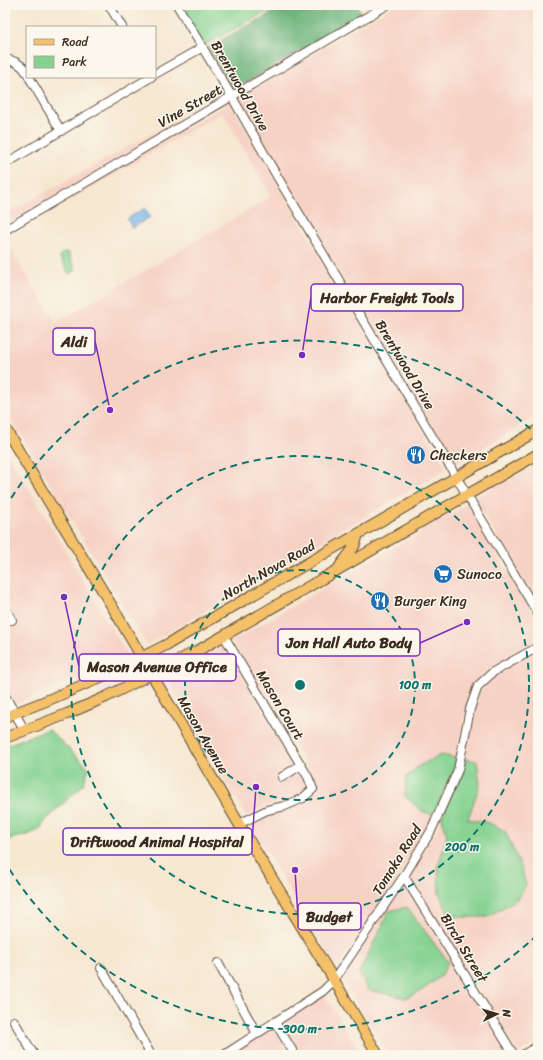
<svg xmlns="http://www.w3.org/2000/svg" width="543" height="1060" viewBox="0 0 543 1060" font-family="Sriracha,sans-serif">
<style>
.built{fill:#f6d2c5}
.green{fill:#85d291;stroke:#607e58}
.forest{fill:#6cb47b;stroke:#546f4c}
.water{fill:#79b3ea;stroke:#5a6e84}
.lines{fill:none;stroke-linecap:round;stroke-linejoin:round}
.minor-casing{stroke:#574639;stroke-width:10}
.major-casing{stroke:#574639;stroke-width:12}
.minor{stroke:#fff;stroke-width:8}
.major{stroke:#f4c16a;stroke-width:10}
.ring{fill:none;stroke:#0f766e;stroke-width:2;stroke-dasharray:7 5}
.labels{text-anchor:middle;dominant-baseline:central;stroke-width:3;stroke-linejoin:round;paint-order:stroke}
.street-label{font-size:14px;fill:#3b2a1e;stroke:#fbf7ec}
.poi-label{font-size:14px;fill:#3b2a1e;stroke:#fbf7ec;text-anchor:start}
.centre{fill:#0f766e;stroke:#fbf7ec;stroke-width:2}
.ring-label{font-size:12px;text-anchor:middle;font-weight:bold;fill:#0f766e;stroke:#fbf7ec;stroke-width:3;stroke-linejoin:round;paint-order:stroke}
.leader{fill:none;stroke:#7b2cbf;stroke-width:1.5}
.callout-dot{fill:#7b2cbf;stroke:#fbf7ec;stroke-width:1.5}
.callout{fill:#fbf7ec;stroke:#7b2cbf;stroke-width:1.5}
.callout-label{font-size:15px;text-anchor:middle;font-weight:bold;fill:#3b2a1e}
</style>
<rect width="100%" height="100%" fill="#fbf7ec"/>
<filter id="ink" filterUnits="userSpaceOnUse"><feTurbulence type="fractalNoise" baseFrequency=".025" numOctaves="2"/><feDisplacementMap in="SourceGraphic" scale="8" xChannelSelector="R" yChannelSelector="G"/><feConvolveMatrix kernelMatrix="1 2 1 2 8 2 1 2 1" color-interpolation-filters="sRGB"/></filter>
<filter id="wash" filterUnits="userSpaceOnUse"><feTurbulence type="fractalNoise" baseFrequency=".012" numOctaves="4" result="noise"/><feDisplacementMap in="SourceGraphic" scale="16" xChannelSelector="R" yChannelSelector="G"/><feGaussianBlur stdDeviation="0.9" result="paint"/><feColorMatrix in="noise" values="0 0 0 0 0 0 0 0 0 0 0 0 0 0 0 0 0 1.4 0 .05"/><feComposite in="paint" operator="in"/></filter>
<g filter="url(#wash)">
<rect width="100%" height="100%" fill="#f6e7d0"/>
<g class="built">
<path d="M395,5H538V415L454,465L282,176L238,98Z"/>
<path d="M225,94L226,95L5,225V214Z"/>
<path d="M230,102L275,180L446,469L147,645L5,409V240L54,320L59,321L269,198V194L224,114L221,113L219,114L5,237V234Z"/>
<path d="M5,449L128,656L15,704L5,687V617L9,625L17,622L5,599Z"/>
<path d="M538,462V606L475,499Z"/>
<path d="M467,504L538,623V642L490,669L474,683L466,708L456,758L441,755L422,811L433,815L426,829L401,873L398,874L399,876L336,969L250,823L268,813L287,810L305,801L316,792L319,791L320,789L317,787L307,766L232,641L398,545Z"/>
<path d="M224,645L295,764L276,776L281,782L299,771L308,788L301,795L283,802L264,806L246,816L185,713L167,676Z"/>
<path d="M538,651V1042L518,1053L409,876L435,832L441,818H442L447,836L438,866L489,823L468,819L480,784L476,761L465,759L475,709L482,688L495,675Z"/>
<path d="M404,884L509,1055H389L341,977Z"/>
<path d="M324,995L338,1016L361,1055H300L281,1023Z"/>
<path d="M274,1028L290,1055H232L262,1035Z"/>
</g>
<g class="green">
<path d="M177,5H279L202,46Z"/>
<path d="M65,252H68L76,270L69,274L59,256Z"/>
<path d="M48,729L89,768L83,785L46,820L39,830L27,835L5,840V746Z"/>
<path d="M441,755L456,758L454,769L433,815L422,811L405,796L406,777L419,766Z"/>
<path d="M465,759L477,761L480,784L468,819L489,823L505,831L521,867L526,885L517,899L487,917H464L449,915L439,893L438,866L447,836L442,818H441L462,771Z"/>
<path d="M407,907L448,962L442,975L424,989L406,998L368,990L359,973L389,911Z"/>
</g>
<path class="forest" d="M286,5H357L362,15L233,90L208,47Z"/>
<path class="water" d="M145,208L150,217L132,228L127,219Z"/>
</g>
<g filter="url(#ink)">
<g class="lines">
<g class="minor-casing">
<g id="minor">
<path d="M109,5L122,27"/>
<path d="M177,5L232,97L278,178L538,614"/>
<path d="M5,59C15,61 22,64 27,73"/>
<path d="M155,74L203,47"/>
<path d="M29,77L61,131"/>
<path d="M5,164L151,77"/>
<path d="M5,230L387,5"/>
<path d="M5,608L12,620"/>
<path d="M224,636L308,777L313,789L303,798L285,806L267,810L239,824"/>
<path d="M5,696L25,731"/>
<path d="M282,777L301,765"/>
<path d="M404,876L514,1055"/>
<path d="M218,963L257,1034"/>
<path d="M101,968L151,1055"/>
<path d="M14,1021L34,1055"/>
<path d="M275,1022L295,1055"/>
<path d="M224,1055L323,991L334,980L404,876L431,831L458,770L470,709L478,686L493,672L538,647"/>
<path d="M523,1055L538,1046"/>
</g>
</g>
<g class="major-casing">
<g id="major">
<path d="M5,428L37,482L113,608L239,824L334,980L378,1055"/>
<path d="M340,566C347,556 357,547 357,535"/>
<path d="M5,717C61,696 115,672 168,644L538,430"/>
<path d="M5,738L67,714L106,697L199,650L538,454"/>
</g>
</g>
<use href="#minor" class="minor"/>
<use href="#major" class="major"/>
</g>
</g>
<g class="ring">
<circle cx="300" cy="685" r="115"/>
<circle cx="300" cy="685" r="229"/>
<path d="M537 935A344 344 0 0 1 5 862M5 508A344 344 0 0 1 537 435"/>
</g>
<defs>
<g id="restaurant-disc" transform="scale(1)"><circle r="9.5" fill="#1f6fb2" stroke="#fbf7ec"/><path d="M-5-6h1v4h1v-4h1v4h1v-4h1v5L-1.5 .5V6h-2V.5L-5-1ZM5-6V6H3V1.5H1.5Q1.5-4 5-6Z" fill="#fff"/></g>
<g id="supermarket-disc" transform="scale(1)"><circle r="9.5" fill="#1f6fb2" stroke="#fbf7ec"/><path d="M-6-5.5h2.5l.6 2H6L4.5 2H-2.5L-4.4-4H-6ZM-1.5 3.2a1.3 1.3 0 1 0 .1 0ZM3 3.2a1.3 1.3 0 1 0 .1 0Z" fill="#fff"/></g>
</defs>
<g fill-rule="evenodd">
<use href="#restaurant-disc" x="416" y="455"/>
<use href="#supermarket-disc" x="443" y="574"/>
<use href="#restaurant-disc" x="380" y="601"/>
</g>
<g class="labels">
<g class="street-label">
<text transform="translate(240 86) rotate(60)">Brentwood Drive</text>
<text transform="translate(190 106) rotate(-30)">Vine Street</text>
<text transform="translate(405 365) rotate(59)">Brentwood Drive</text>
<text transform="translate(269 570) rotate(-30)">North Nova Road</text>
<text transform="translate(280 705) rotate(59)">Mason Court</text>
<text transform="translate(203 735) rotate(60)">Mason Avenue</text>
<text transform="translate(397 860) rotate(-58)">Tomoka Road</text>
<text transform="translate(464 948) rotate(59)">Birch Street</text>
</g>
<g class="poi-label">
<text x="430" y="455">Checkers</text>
<text x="457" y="574">Sunoco</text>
<text x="394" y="601">Burger King</text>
</g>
</g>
<circle cx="300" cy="685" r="6" class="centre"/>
<g class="ring-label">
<text x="415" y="689">100 m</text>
<text x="462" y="851">200 m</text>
<text x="300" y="1033">300 m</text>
</g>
<path class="leader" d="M302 355L311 297M110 410L95 341M467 622L420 643M64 597L79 667M256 787L252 842M295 870L298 917"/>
<g class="callout-dot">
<circle cx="302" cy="355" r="4"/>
<circle cx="110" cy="410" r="4"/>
<circle cx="467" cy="622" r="4"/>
<circle cx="64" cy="597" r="4"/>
<circle cx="256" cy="787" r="4"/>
<circle cx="295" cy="870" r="4"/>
</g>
<g class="callout">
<rect x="311" y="284" width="152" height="27" rx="4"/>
<rect x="53" y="328" width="42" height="27" rx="4"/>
<rect x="278" y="629" width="142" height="27" rx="4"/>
<rect x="79" y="654" width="157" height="27" rx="4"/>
<rect x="63" y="828" width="189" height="27" rx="4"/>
<rect x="298" y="903" width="63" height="27" rx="4"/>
</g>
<g class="callout-label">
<text x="387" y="303">Harbor Freight Tools</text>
<text x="74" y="347">Aldi</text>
<text x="349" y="648">Jon Hall Auto Body</text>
<text x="157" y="672">Mason Avenue Office</text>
<text x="157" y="847">Driftwood Animal Hospital</text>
<text x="329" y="922">Budget</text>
</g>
<rect width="543" height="1060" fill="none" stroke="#fbf7ec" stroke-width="20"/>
<rect x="26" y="26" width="130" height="52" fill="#fbf7ec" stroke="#aea59a"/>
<rect x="34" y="39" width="20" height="6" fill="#f4c16a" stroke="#aea59a"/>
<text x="62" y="46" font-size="12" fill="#3b2a1e">Road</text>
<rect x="34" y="56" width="20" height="12" fill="#85d291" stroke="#aea59a"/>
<text x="62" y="66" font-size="12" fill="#3b2a1e">Park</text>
<g transform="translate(497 1014) rotate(85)" stroke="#fbf7ec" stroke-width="3" paint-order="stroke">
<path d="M0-3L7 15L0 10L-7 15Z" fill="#3b2a1e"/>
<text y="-6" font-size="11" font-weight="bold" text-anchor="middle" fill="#3b2a1e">N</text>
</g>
</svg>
